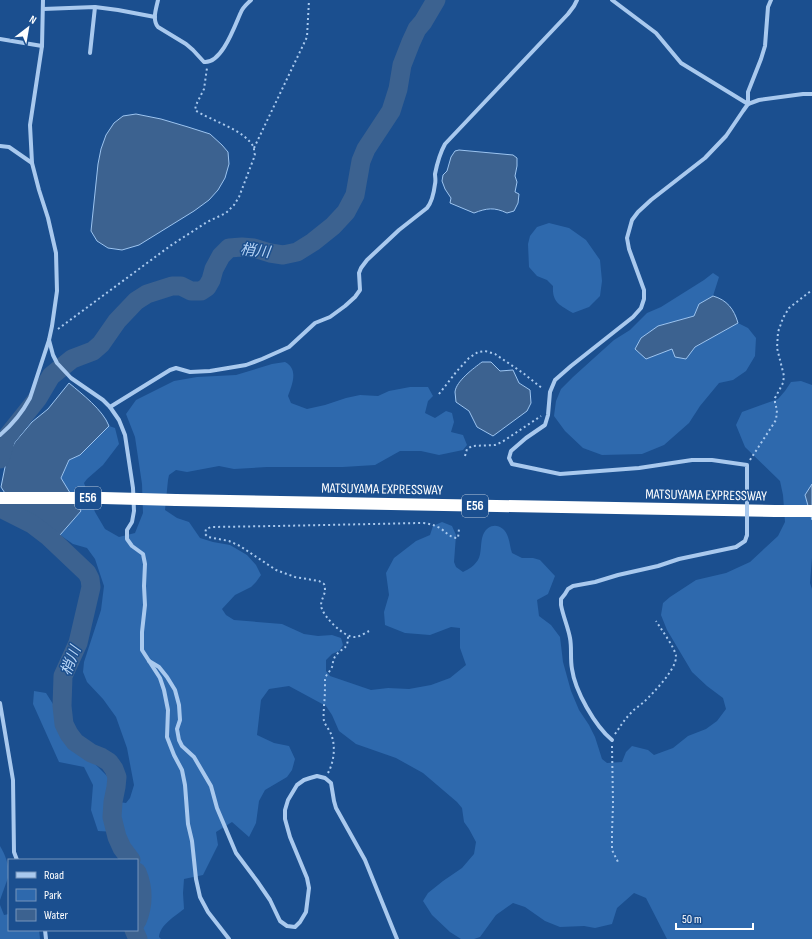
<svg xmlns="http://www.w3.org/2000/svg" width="812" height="939" viewBox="0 0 812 939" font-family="'Sofia Sans Condensed','Noto Sans JP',sans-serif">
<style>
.green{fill:#2e69ad}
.water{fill:#3c6290;stroke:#9cc4f0}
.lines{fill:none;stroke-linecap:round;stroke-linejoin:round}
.river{stroke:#3c6290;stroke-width:19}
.path{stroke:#a9c9ee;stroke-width:2;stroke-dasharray:2 3;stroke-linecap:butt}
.minor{stroke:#a9c9ee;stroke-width:4}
.motorway{stroke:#fff;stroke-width:12}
.minor-bridge{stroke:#a9c9ee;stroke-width:4}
.motorway-bridge{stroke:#fff;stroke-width:12}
.labels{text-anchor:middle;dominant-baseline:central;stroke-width:3;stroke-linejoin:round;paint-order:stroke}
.shield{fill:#1b4f8f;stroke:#bbcadd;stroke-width:1}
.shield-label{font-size:13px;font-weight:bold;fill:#fff}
.street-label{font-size:14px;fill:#fff;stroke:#1b4f8f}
.water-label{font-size:15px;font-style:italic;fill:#b5d3f5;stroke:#1b4f8f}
</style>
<rect width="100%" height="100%" fill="#1b4f8f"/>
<g class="green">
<path d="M549,223L569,228L586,240L600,260L602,281L600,296L589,307L573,313C560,305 552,303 553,286L547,280L537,276L529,267L528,244L530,236L537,227Z"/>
<path d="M713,273L719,277L713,296L699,304L694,316L658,326L672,349L686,359L695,347L738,323L748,328L756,338L755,356L746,371L733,380L719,383L700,406L689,423L664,445L642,454L602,455L583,448L565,431L554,416L556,401L561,389L573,377L614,340L630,330L647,313L661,307L704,280Z"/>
<path d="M285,362C299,369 292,385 288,396L291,403L307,409L325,405L346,398L360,395L378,396L389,391L410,387H428L433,396L428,401L425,413L435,418L446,411L452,413L454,422L451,432L463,435L467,445L463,450L439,455L421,451H400L375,465L343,467H267L234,469L219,466L187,472L176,470L169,475L168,480L165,510L177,518L189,522L200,538L213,542L230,545L247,555L256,565L261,575L256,582L251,587L235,595L222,609L226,615L234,620L282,624L304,634L318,636L332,635L341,638L343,645L339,651L332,654L326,660V671L330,676L371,690L388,688L409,689L431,685L450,678L466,665L460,648V628L451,627L430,635L405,633L385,625L384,612L389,595L386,573L394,558L416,541L430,535L433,526L442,522L452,526L456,535L454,562L456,567L463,572C469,569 474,566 478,560C482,553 480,543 483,535C489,521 504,524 508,537C510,542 510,548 512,553L522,558H533L540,560L555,576L548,594L537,600L539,616L551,625L560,637L563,662L571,691L579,710L589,725L595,737L602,759L607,763L622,762L626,752L632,746L648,750L654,755L673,748L688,736L706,729L717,721L726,709L723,698L707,686L692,672L667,630L661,615L663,603L670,597L696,580L726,573L750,562L778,536L785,522L783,495L780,481L745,447L736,425L742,412L778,399L785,391L791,382L801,381L812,385V484L805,495L812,520V558L810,583L812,589V939H667L646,898L634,893L617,908L612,924L595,928L584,926L560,927L545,921L525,907L513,903L496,915L480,937L474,939H461L450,932L432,915L423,901L428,893L443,881L462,868L474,854L476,842L469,829L464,822L462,808L457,802L423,773L396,758L356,744L339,731L332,715L326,706L289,686L269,689L261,700L257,735L274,743L289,746L295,759L292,770L287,777L265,790L259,801L256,823L249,837L232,822L216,832L218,845L203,875L184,879L183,893L184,909C175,916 160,925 159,937L161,939H139L135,932V930H137V905L138,898L137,891V860H128L124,839L116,832L98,831L91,810L93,785L84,767L59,762L33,704L34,691L46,693L53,704L63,729L64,738L70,745L85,754L109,778L111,792L114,798L119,802L126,803L130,798L134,785L127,748L116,717L103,699L87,682L83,672L84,662L101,610L104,586L95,559L87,548L73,544L60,535L81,511L61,479L69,460L80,455L109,426L115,428L119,444L103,465L87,479L84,483L95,512L105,529L119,537L135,533L143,513L142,484L135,437L126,414L136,400L174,381L197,377L236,375L272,364Z"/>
<path d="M0,846C5,854 9,865 9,875L0,900Z"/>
<path d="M0,905L4,915L9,914V930H39L40,939H0Z"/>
</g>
<g class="water">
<path d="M136,114L161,119L188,127L210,134L222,145L228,152L229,164L225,178L218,190L209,200L194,211L139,245L122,250L108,248L97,241L91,231L98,164L101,149L106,135L114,123L123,116Z"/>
<path d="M459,150L513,155L517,158V166L515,176L517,182L515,192L519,194L518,203L514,211L507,213C494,207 487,208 474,213L450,203L451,198L445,189L442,181L443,175L447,171L451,157L455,151Z"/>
<path d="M713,296C727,300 734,309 738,323L695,347L686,359L675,357L672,349L646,359L635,349L641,338L658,326L694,316L699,304Z"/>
<path d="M482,362H491L500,371L513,370L519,383L530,390L531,403L527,411L493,436L477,427L469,411L456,402C456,399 455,395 455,392C456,381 474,368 482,362Z"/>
<path d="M69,383C82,394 103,410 109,426L80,455L69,460L61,478L81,511L60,535L34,517L14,507L1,487L7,457L15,442L32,422L48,409Z"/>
<path d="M812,484V520L805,495Z"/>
</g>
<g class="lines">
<g class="river">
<path d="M0,459L6,438L38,398L51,376L72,359L93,351L101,344L117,321L136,301L147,294L172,286H181L191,291H201L207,287L211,280L214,269L221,256L229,248L242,247L254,248L270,253L283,255L297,252L313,242L333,226L346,212L355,195L361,161L366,149L391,111L398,89L402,65L411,42L417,29L423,22L436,0"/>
<path d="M0,501L4,510L32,524L49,537L87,573L90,579L91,587L78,643L63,676L62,706L64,724L69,734L75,742L91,753L101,757L109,762L114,769L117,777L116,787L113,802L112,817L117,837L122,848L131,860"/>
<path d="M137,872C144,889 144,904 137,921"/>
<path d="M134,930L138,939"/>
</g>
<g class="path">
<path d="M254,148L307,37L309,0"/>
<path d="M58,329L170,246L207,222L226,213L234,205L239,197L255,155C254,152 254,150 254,148C246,130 211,121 195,110L196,105L204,89L207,68"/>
<path d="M439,394L457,371L469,358L478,352L485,351L495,354L523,373L543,389"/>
<path d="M465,456L467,449L472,446L495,445L502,442L541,416"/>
<path d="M750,460L776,420L777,410L775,403V398L783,383L784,376L777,348L778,332L783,318L789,308L812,290"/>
<path d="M369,631C365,633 360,637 354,637C344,637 325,618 322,609C319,603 324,597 325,591C325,589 325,587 324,584L319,581L295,577L276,570L240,546L229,541L208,537L205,534L206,529L211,527L276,526L421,523C428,523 434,525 440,528C446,532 450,538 458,538L459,529"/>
<path d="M615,734C620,727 624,720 630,714C634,709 639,706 644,702C653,693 677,669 676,656C675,648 661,629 656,621"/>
<path d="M612,746L613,804L612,833V850L618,862"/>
<path d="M328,773C334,762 336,746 331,734C329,729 325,725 324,721C323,716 324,710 324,705C325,697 325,689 325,680C325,675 330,672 332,667C333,663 333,659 336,655C343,647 348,650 348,636"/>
</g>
<g class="minor">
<path d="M158,0C156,9 152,20 158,27L186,44L193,50L204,62C222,64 235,25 241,12C243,7 247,4 251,0"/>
<path d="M612,0L656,33L681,63L748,104"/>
<path d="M43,9L95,7L118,10L155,17"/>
<path d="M0,39L42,46"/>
<path d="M90,53L95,7"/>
<path d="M748,104V92L761,59L765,46L768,7L771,0"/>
<path d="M0,146L9,147L32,163"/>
<path d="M49,340L53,355L57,363L71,378L103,400L110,407L119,420L125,435L133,488L134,511L132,522L127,530V539L132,546L143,554L145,564L144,586L145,605L142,632V650L160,678L164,690L168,710L167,737L174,755L182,770L185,785L188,824L192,841L196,879L200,897L208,912L229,939"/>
<path d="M110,407L170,370L176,368L190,372L210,371L246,365L262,359L289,347L315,323L330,317L345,306L355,297L360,290L359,273L361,268L367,260L399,230L427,208C432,202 434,192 435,184C436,180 435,177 435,174C437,164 440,153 445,144L568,14L574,6L577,0"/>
<path d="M0,435C12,425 23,411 30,398L49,340L52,326L57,291L56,253L48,218L39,190L32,163L30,125L42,46L43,0"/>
<path d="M747,470V465L712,460H692L639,468L560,474L512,464L509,458L511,451L526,438L545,425L548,415L550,392L555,380L571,366L633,317L641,308L644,299V290L629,249L627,238L632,220L638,212L651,200L705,158L726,136L743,111L748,104L759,100L803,94H812"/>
<path d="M149,661L159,667L167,677L175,690L179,705L180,720L177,729L179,740L182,746L194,757L211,786L217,808L236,853L257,881L270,900L280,921L287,926L295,927L300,922L306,912L309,888L307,878L290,837L285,819V810L288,800L297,785L304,780L310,778L317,776L325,778L331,783L334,801L336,808L365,860L397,939"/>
<path d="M0,703L13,780L14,852L17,860"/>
<path d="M612,740C595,726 575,691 572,669C570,658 572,648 570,638C568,627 563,616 561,605V599L565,594L568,589L573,586L595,582L618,575L658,566L679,559L736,547L745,541L747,535"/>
<path d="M45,930L46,939"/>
</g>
<path class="motorway" d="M176,500L775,511H812"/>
<path class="minor-bridge" d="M747,470V535"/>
<path class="motorway-bridge" d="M0,498H103L176,500"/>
</g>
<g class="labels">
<g class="shield">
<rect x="75" y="487" width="26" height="22" rx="3"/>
<rect x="462" y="495" width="26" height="22" rx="3"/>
</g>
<g class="shield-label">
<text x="88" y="498">E56</text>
<text x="475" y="506">E56</text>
</g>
<g class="street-label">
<text transform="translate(382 489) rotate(1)">MATSUYAMA EXPRESSWAY</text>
<text transform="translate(706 495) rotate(1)">MATSUYAMA EXPRESSWAY</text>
</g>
<g class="water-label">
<text transform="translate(255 251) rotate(7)">梢川</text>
<text transform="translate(71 661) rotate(-69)">梢川</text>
</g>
</g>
<rect x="8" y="859" width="130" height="72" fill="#1b4f8f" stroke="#7695bc"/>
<rect x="16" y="872" width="20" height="6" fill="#a9c9ee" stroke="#7695bc"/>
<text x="44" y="879" font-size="12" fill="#ffffff">Road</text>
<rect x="16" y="889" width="20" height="12" fill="#2e69ad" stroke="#7695bc"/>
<text x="44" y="899" font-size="12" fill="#ffffff">Park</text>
<rect x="16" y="909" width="20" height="12" fill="#3c6290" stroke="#7695bc"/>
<text x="44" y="919" font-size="12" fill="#ffffff">Water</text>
<g transform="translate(28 28) rotate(31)" stroke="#1b4f8f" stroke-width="3" paint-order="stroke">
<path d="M0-3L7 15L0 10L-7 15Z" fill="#ffffff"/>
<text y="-6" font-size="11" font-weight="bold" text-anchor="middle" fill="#ffffff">N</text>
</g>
<path d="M676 923v6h77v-6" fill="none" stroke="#ffffff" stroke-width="2"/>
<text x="682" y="923" font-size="12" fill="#ffffff" stroke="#1b4f8f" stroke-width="3" paint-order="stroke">50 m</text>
</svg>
